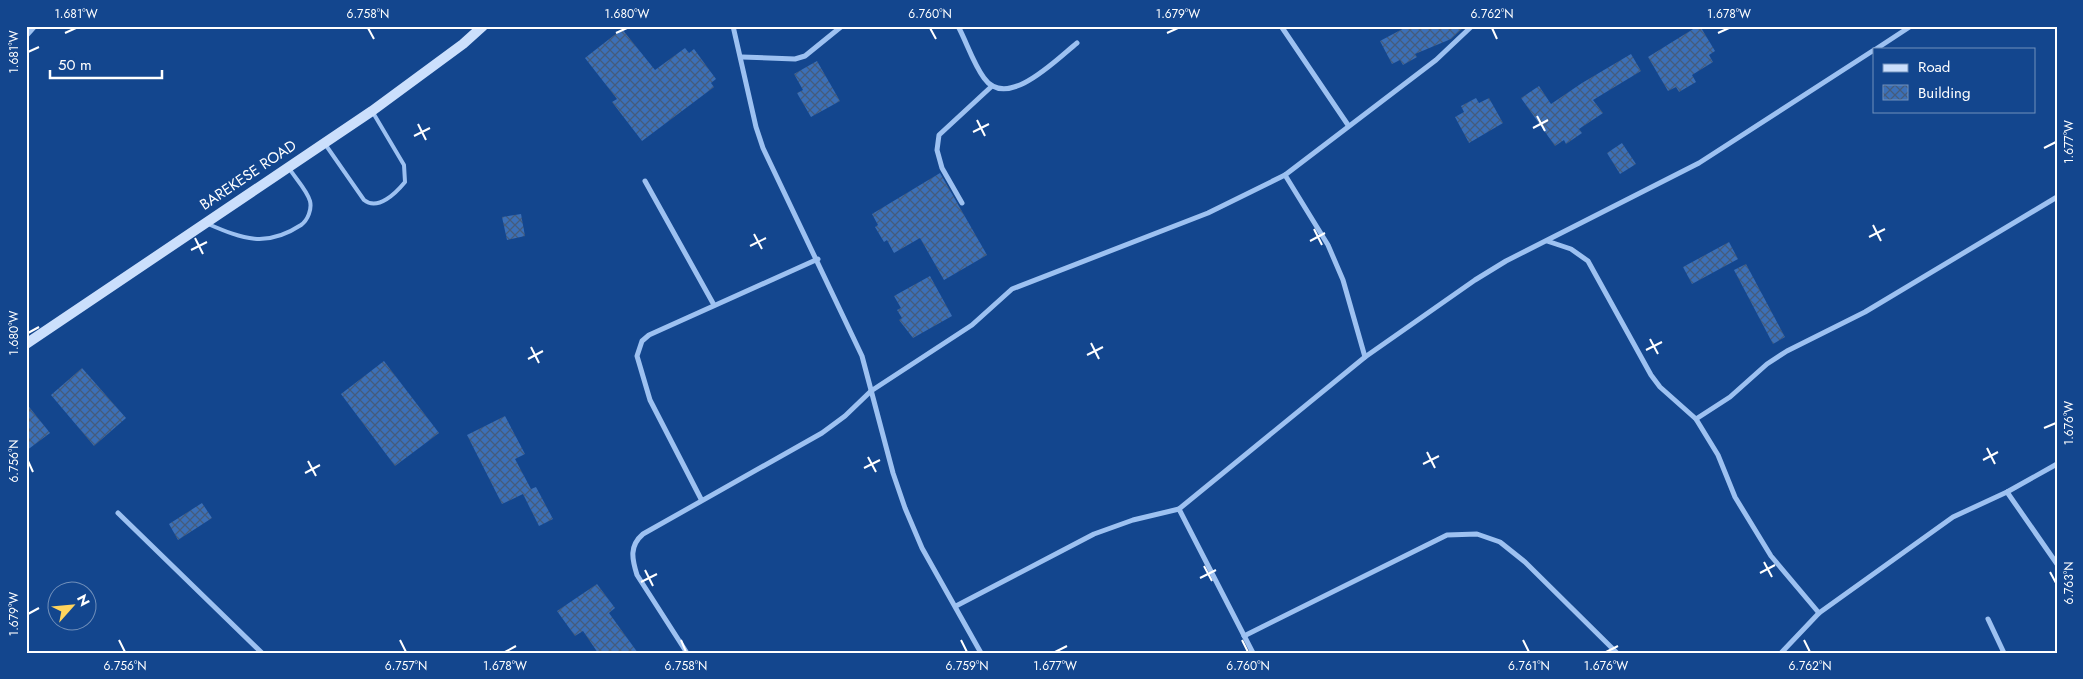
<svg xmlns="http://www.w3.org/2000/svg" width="2083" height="679" viewBox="0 0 2083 679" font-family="Jost,sans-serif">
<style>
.building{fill:url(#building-cross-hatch)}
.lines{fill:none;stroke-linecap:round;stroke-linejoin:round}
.lane{stroke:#9dc1f1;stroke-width:4}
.street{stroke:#9dc1f1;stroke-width:5}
.secondary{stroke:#cbdffc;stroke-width:10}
.ticks{fill:none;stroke:#fff;stroke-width:2}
.labels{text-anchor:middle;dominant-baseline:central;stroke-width:4;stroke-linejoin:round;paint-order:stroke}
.street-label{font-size:15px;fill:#fff;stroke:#13468e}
.neatline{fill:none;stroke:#fff;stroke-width:2}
.ticks-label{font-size:12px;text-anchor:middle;fill:#fff}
</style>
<defs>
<pattern id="building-cross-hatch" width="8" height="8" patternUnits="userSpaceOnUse" patternTransform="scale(1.25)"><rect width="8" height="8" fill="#3c70b7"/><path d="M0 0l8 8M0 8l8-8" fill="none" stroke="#455c7c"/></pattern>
</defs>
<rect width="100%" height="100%" fill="#13468e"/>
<g class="building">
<path d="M1408,26H1465L1451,39L1415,54L1417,57L1403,65L1400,60L1392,64L1380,41Z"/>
<path d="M1698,26H1700L1715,51L1709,55L1713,62L1692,75L1696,82L1679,92L1676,87L1668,91L1648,57Z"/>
<path d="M622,29L655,70L685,48L689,53L694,49L716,79L711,83L714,87L642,141L612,102L617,99L585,58Z"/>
<path d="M1631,54L1641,71L1593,100L1603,113L1579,129L1582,133L1566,144L1564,140L1555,146L1521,98L1539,86L1551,104L1582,83Z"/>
<path d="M817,61L840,101L811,117L797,93L803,90L794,74Z"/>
<path d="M1476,98L1479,103L1489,98L1503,123L1469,143L1455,117L1464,112L1461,106Z"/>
<path d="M1622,143L1636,164L1620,174L1607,153Z"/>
<path d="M940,173L987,255L944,280L920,238L894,253L887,240L884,242L875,227L878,225L872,214Z"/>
<path d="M521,214L525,236L507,240L502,217Z"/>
<path d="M1729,242L1738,259L1692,284L1683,267Z"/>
<path d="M1746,264L1785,337L1773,344L1734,270Z"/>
<path d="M930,276L952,316L913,338L899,320L902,318L897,310L901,308L894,296Z"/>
<path d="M384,361L439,433L395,466L341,394Z"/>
<path d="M82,368L126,418L94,446L51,395Z"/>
<path d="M26,403L50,433L26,451Z"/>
<path d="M505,416L525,454L515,459L531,489L536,487L553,519L539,526L523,494L502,504L467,435Z"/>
<path d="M202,503L212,518L178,540L169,524Z"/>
<path d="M597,584L615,608L609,613L638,653H598L583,631L575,636L557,611Z"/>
</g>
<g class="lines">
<g class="lane">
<path d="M325,144L364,200C378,211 396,193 405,182L404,165L372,111"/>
<path d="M208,224C243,239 266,248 301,225C308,220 312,209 310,201C307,190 295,178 289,168"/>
</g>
<g class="street">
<path d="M733,26L756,127L763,148L862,356L893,473L905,508L922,548L981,653"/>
<path d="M958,26C967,43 973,63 984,78C1007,111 1057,59 1077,43"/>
<path d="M1281,26L1348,125"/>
<path d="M26,36L35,26"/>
<path d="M1876,49L1911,26"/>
<path d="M742,57L795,59L805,56L842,26"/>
<path d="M1285,175L1328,245L1343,280L1365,357"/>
<path d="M645,181L714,305"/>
<path d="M962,203L942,168L937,150L939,135L992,86"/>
<path d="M1547,241L1571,249L1588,261L1651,375L1660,387L1696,419L1718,455L1735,497L1771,556L1819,613"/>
<path d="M1696,419L1730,397L1767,364L1787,351L1865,312L2057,197"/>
<path d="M2007,492L2057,564"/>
<path d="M701,499L650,400L637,356L642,341L649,335L818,259"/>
<path d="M1179,509L1365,357L1475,280L1506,261L1699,163L1874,50"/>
<path d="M118,513L262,653"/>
<path d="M956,606L1094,534L1133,520L1179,509L1253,653"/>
<path d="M1988,619L2004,653"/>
<path d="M1244,636L1447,535L1477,534L1500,542L1525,562L1617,653"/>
<path d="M687,653L637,575C632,559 629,546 643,534L822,433L845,416L871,391L972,325L1012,289L1208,213L1285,175L1436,60L1472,26"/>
<path d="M1781,653L1819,613L1953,517L2007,492L2057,464"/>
</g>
<path class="secondary" d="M26,344L372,111L463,44L483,26"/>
</g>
<path class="ticks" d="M368,28L374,39M930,28L936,39M1492,28L1497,39M65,33L76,28M616,33L627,28M1167,33L1178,28M1718,33L1729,28M28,52L39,47M1537,116L1545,131M977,120L985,136M418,124L426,140M1533,128L1548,120M973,132L989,124M414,136L430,128M2044,148L2056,142M1873,225L1881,241M1314,229L1322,245M754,234L762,249M1869,237L1885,229M195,238L203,254M1310,241L1325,233M750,246L766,238M191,250L207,242M28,333L39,327M1650,339L1658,354M1091,343L1099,359M531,347L539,363M1646,350L1662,342M1087,355L1103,347M528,359L543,351M2044,428L2056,423M1987,448L1995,464M1427,452L1435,468M868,457L876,472M1983,460L1998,452M28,461L33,472M308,461L316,476M1423,464L1439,456M864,468L880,460M305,473L320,465M1764,562L1772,577M1204,566L1212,581M645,570L653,586M2050,572L2056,583M1760,573L1775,565M1200,578L1216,570M641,582L657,574M28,614L39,608M119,640L125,652M400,640L406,652M681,640L686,652M961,640L967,652M1242,640L1248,652M1523,640L1529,652M1804,640L1810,652M505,652L516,646M1055,652L1067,646M1606,652L1618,646"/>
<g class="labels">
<g class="street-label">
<text transform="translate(248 175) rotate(-34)">BAREKESE ROAD</text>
</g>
</g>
<rect width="2083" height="679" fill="none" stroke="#13468e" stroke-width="55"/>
<rect x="1873" y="48" width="162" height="65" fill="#13468e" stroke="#7190bb"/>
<rect x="1883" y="64" width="25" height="8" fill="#cbdffc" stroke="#7190bb"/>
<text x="1918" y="72" font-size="15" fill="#ffffff">Road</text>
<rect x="1883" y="85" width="25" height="15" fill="url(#building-cross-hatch)" stroke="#7190bb"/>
<text x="1918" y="98" font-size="15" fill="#ffffff">Building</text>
<g transform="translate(72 606) rotate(63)"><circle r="24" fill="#13468e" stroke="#7190bb"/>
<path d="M0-4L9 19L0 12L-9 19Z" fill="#ffd45d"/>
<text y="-8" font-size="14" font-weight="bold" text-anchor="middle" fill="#ffffff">N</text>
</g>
<path d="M50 70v8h112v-8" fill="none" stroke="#ffffff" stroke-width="2.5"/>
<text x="58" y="70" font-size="15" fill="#ffffff" stroke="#13468e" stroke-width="4" paint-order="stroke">50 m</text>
<rect x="28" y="28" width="2028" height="624" class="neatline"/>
<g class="ticks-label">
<text x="76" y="18">1.681°W</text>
<text x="368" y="18">6.758°N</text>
<text x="627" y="18">1.680°W</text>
<text x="930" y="18">6.760°N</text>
<text x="1178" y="18">1.679°W</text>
<text x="1492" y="18">6.762°N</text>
<text x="1729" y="18">1.678°W</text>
<text transform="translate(14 52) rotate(-90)" y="4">1.681°W</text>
<text transform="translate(2069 142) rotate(-90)" y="4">1.677°W</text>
<text transform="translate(14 333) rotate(-90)" y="4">1.680°W</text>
<text transform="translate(2069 423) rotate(-90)" y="4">1.676°W</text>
<text transform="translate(14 461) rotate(-90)" y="4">6.756°N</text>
<text transform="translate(2069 583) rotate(-90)" y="4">6.763°N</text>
<text transform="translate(14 614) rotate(-90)" y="4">1.679°W</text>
<text x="125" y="670">6.756°N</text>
<text x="406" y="670">6.757°N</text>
<text x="505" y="670">1.678°W</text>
<text x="686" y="670">6.758°N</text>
<text x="967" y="670">6.759°N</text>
<text x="1055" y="670">1.677°W</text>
<text x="1248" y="670">6.760°N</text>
<text x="1529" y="670">6.761°N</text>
<text x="1606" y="670">1.676°W</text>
<text x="1810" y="670">6.762°N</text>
</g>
</svg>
